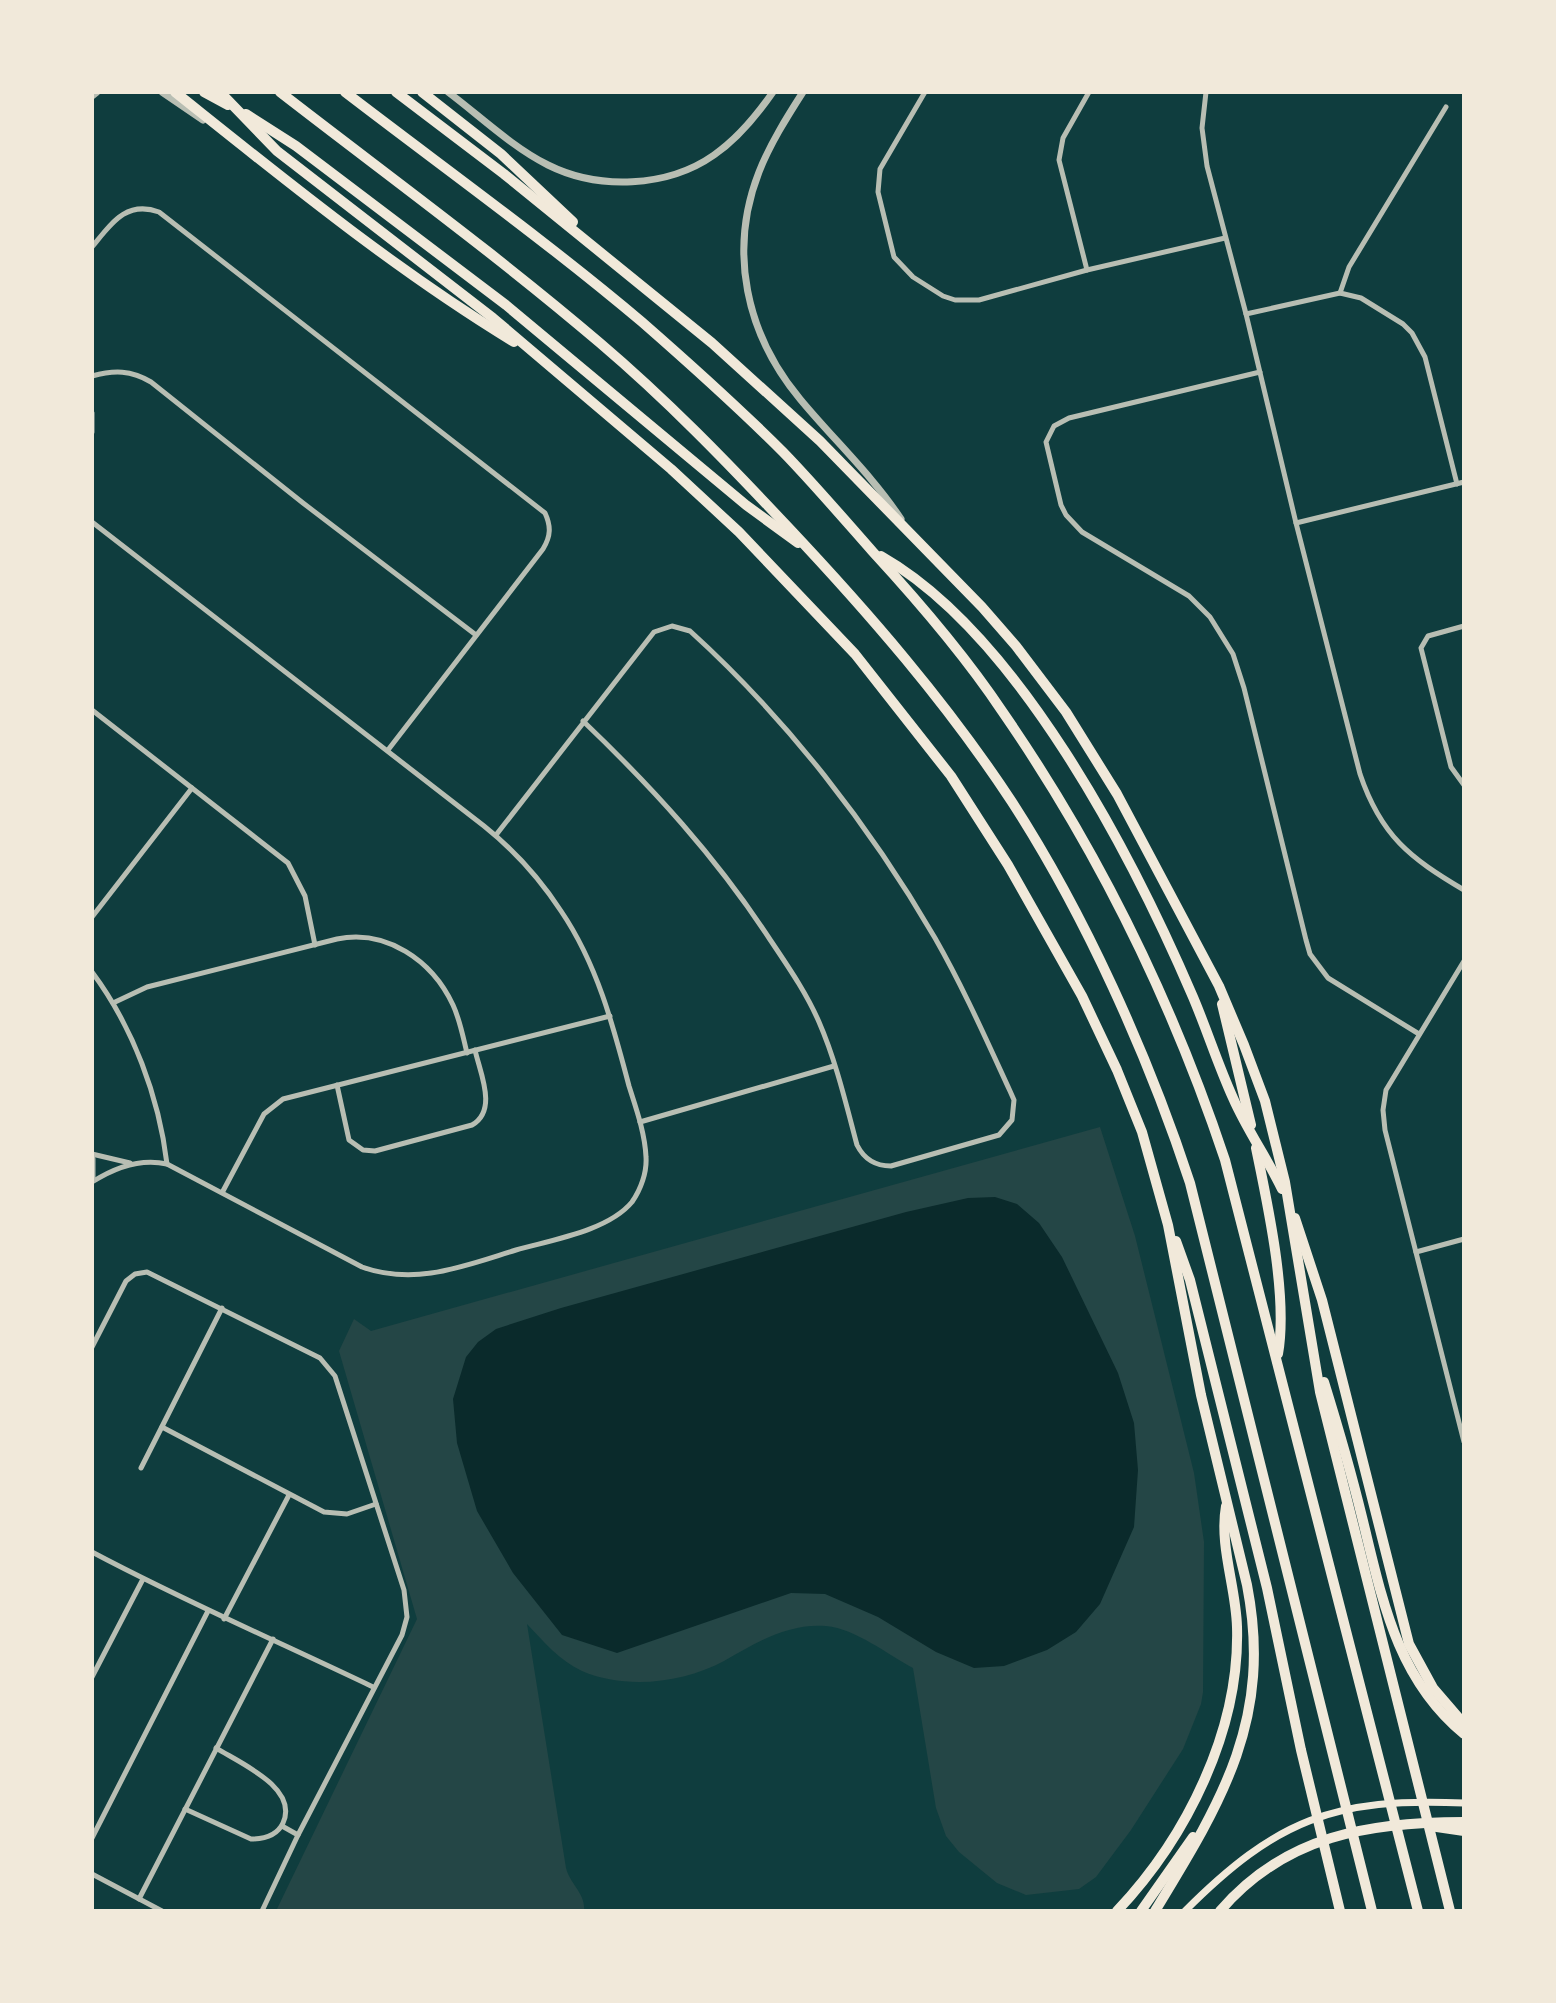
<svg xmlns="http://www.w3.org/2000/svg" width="1556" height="2003" viewBox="0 0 1556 2003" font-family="Quicksand,sans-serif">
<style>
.green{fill:#244646}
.water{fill:#0a2a2b}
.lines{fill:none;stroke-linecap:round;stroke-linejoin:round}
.minor{stroke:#b8beb3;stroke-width:5}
.tertiary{stroke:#b8beb3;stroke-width:7}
.secondary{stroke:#f1e9da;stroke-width:7}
.motorway{stroke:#f1e9da;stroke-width:10}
</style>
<rect width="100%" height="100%" fill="#0f3d3e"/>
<path class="green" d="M1100,1127L1135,1236L1194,1473L1204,1542L1203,1692L1201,1704L1183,1749L1131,1830L1096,1877L1079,1889L1026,1895L997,1883L959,1852L946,1836L936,1808L913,1668C887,1654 856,1629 826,1626C787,1623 756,1643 724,1661C683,1683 626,1690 582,1671C560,1661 543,1641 527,1624L566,1868C570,1884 586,1894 584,1911H276L417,1619L339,1351L354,1319L371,1331Z"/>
<path class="water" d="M995,1197L1017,1204L1039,1223L1062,1257L1118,1373L1134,1423L1138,1470L1134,1527L1100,1604L1076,1632L1047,1650L1004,1666L974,1668L936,1652L878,1617L825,1594L791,1593L617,1653L562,1635L513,1573L477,1511L457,1443L453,1399L466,1357L478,1342L496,1329L561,1308L906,1212L968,1198Z"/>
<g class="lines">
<g class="minor">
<path d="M925,92L880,169L878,192L894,257L913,277L943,296L955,300H979L1087,270L1225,238"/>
<path d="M1206,92L1202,128L1207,166L1246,314L1296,523L1360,774C1381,836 1410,858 1464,890"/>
<path d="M92,247C111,224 126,200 159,212L545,513C551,526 551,536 543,549L388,750"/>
<path d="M1087,270L1059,160L1063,138L1089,92"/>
<path d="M1340,293L1349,267L1446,107"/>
<path d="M1246,314L1340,293L1361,298L1403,324L1412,333L1425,357L1457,484"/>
<path d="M1260,372L1069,418L1054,426L1046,442L1061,505L1066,515L1082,532L1189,596L1210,617L1233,654L1244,688L1306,940L1310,954L1328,978L1419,1034"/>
<path d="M92,376C114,370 131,370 151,382L303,503L476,635"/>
<path d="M92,413V432"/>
<path d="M92,522L484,826C514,850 540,879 561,911C597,964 613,1025 629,1086C636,1108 645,1133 646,1157C647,1172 641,1189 632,1202C608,1231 551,1240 516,1250C464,1266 416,1286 362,1267L167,1164C141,1158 114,1168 92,1182"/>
<path d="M1296,523L1464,482"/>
<path d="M1464,626L1428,636L1421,648L1451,767L1464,785"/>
<path d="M92,710L288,863L305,896L315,945"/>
<path d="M496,835L654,632L672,626L690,631C786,718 870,826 935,938C963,987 986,1039 1010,1091L1014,1100L1012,1120L999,1135L891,1166C875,1166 864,1159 857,1145C846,1104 836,1061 819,1022C806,992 787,965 769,938C716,857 653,788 583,721"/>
<path d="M92,917L192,788"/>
<path d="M1464,961L1386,1090L1383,1110L1385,1130L1464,1442"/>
<path d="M92,972C133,1027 159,1097 167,1164"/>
<path d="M113,1003L147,987L337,939C386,929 432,960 453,1005C460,1020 463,1037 467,1053"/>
<path d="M337,1085L349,1140L363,1150L375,1151L472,1125C498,1110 480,1073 475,1050"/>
<path d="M640,1122L834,1066"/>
<path d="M92,1154L130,1163"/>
<path d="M223,1191L264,1114L283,1099L610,1016"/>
<path d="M1416,1252L1464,1239"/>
<path d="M92,1347L126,1281L135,1274L147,1272L320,1358L335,1376L404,1590L407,1617L402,1635L298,1835L262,1911"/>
<path d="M162,1427L324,1512L347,1514L376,1504"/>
<path d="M141,1468L222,1308"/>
<path d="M92,1552C184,1601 279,1642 373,1687"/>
<path d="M224,1619L289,1495"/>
<path d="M92,1677L143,1579"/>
<path d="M185,1809L251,1839C264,1839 277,1836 283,1823C299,1788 240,1763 216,1748"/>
<path d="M282,1826L298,1835"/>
<path d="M92,1838L208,1611"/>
<path d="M92,1874L162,1911"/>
<path d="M139,1899L273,1639"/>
</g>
<g class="tertiary">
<path d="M162,92L203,120"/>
<path d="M448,92C480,116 512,147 548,165C598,190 667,188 714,155C737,139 757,115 773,92"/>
<path d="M803,92C787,117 770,144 759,172C728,251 746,334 800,399C833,439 872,475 901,519"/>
<path d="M92,96L97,92"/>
<path d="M92,1159V1178"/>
</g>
<path class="secondary" d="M1185,1911C1276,1820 1334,1797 1464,1803"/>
<g class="motorway">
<path d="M175,92C284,179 394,269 514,342"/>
<path d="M204,92L228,105"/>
<path d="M220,92L277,151L493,318L671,469L739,532L855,654L951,776L1008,865L1082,996L1117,1070L1142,1132L1168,1225L1201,1395L1247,1585C1273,1719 1222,1801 1155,1911"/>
<path d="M280,92C387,175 497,255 600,343C667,400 727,462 787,526C868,612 947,703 1012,802C1085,915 1148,1055 1190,1183L1372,1911"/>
<path d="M345,92C444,168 546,241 642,322C690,364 738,407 783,452C814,484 843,518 873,552C919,602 964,654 1002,711C1098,850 1172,1001 1225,1160L1418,1911"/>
<path d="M396,92L504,174L712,343L820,441L982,607L1016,646L1066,712L1117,794L1219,986L1244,1045L1265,1101L1285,1182L1320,1392L1450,1911"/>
<path d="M422,92L501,154L573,222"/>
<path d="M246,114L296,146L506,305L746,505L798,543"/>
<path d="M881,556C1018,634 1132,855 1193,997C1207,1030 1218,1065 1233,1098C1247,1130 1267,1158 1282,1189"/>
<path d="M1222,1004L1251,1125"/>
<path d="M1256,1148C1268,1206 1288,1297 1278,1354"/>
<path d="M1295,1218L1322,1300L1409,1644L1433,1688L1464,1724"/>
<path d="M1176,1241L1190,1280L1267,1588L1301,1750L1340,1911"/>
<path d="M1324,1382C1338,1427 1351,1472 1362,1517C1382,1598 1396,1678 1464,1734"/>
<path d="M1430,1826L1464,1831"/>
<path d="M1117,1911C1187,1837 1240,1730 1237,1627C1236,1587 1219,1546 1226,1506"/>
<path d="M1141,1911L1193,1837"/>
<path d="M1220,1911C1285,1835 1370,1822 1464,1822"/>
</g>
</g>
<rect width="1556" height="2003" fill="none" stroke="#f1e9da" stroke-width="188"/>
</svg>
